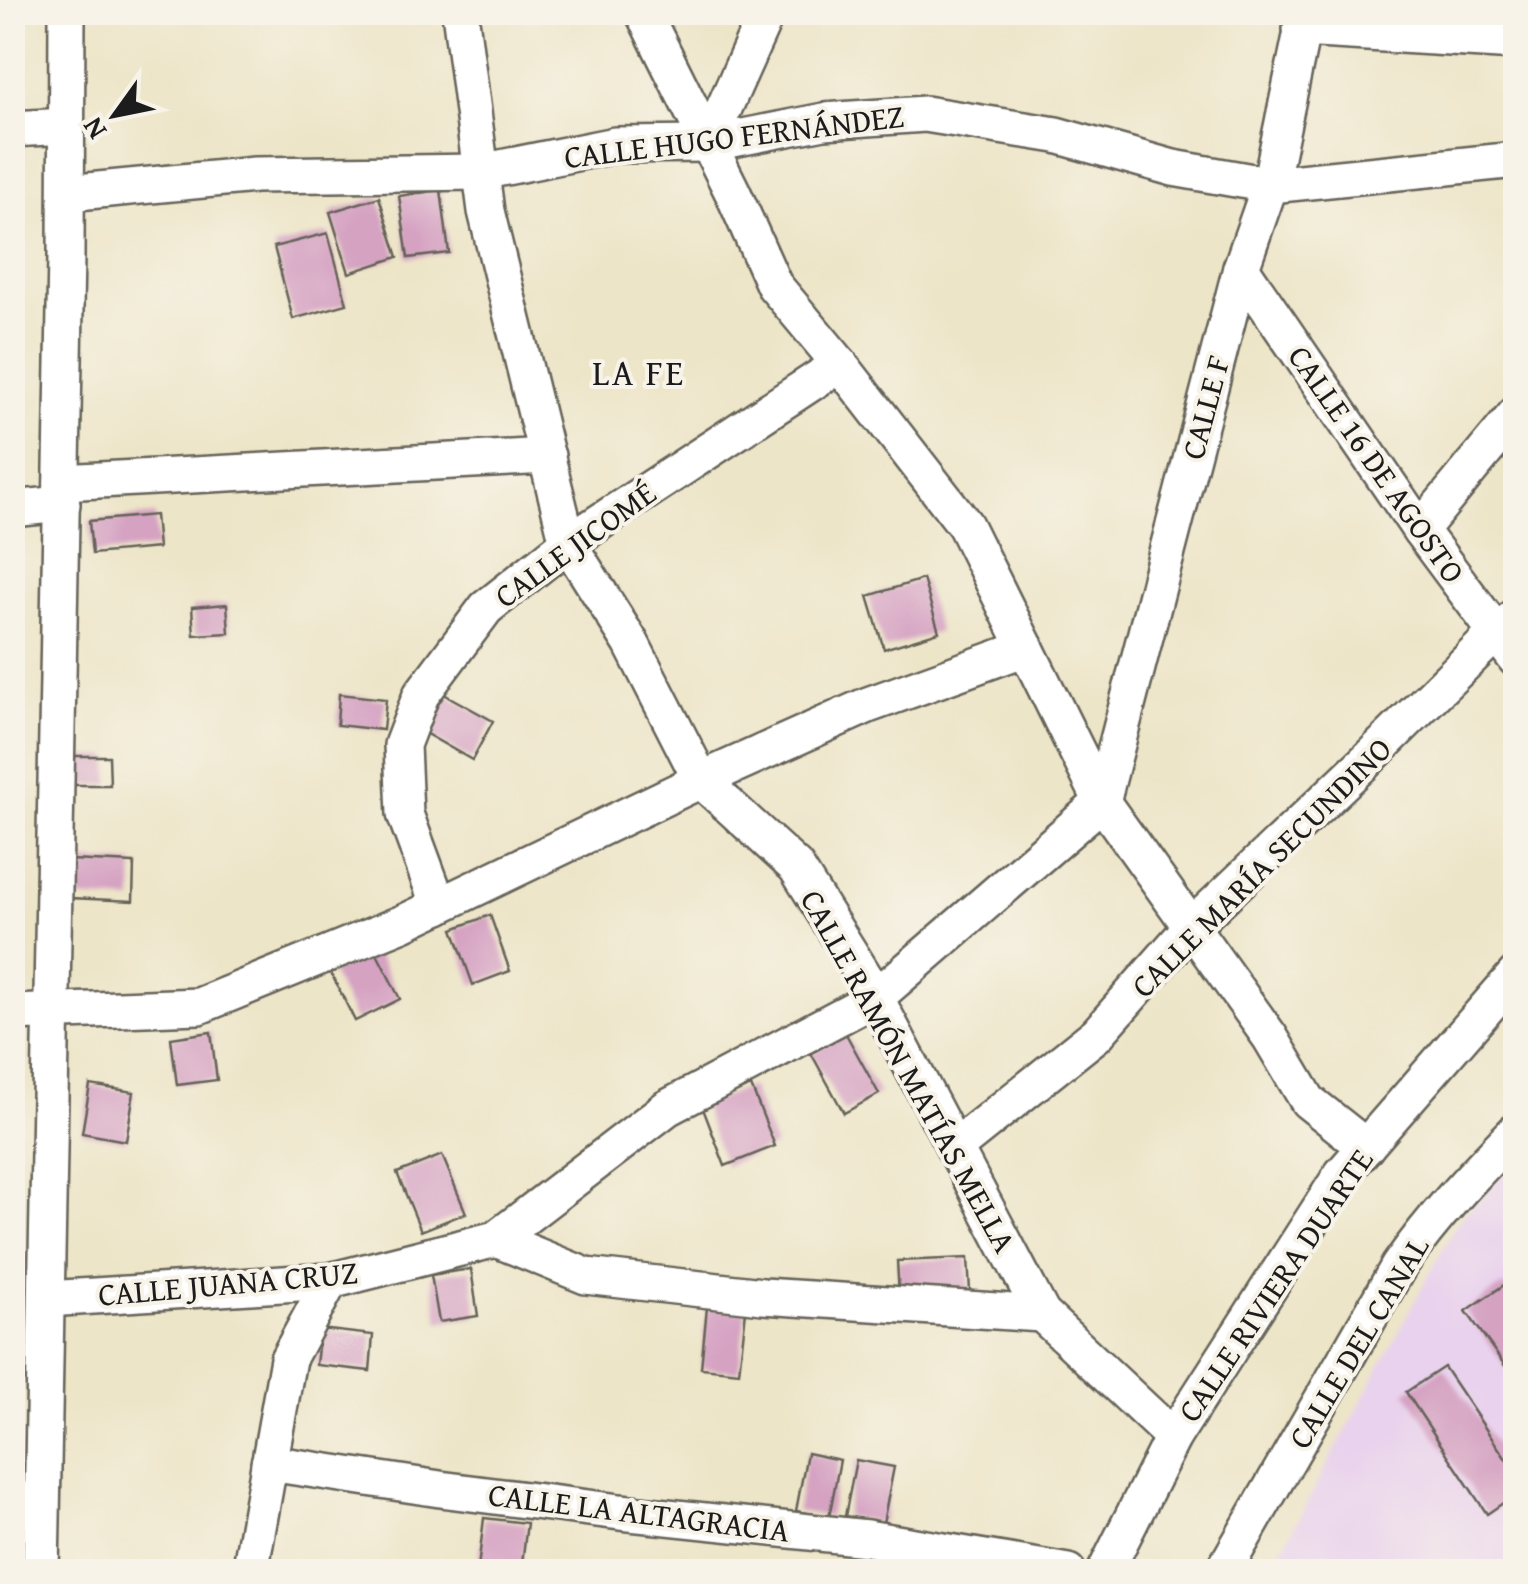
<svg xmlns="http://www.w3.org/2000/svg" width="1528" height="1584" viewBox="0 0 1528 1584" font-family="'Gentium Book Plus',serif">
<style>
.built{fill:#e9d2ed}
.building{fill:#d5a2c2}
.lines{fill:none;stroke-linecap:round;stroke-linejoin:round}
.minor-casing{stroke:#656258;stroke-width:40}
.minor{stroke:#fff;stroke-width:35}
.labels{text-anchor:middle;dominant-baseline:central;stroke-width:8;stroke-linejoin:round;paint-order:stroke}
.street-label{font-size:32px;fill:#1c1c1c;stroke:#f7f3e8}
.neighbourhood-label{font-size:35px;letter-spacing:2.5px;fill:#1c1c1c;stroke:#f7f3e8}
</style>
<rect width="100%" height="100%" fill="#f7f3e8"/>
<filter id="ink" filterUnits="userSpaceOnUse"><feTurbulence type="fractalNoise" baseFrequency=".01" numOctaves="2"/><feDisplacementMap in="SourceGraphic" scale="20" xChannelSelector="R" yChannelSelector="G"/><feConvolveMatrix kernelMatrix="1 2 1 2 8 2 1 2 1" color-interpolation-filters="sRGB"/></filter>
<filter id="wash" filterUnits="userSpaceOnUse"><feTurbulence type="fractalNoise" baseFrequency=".0048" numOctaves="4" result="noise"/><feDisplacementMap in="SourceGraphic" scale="40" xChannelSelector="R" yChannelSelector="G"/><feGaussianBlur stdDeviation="2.25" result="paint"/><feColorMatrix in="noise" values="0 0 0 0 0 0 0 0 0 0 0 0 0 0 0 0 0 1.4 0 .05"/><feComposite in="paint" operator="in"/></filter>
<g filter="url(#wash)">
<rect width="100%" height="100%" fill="#ede5c8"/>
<path class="built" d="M1515,1161V1571L1270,1572L1458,1221Z"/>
<g id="blocks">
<g class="building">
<path d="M441,190L449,253L408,258L399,196Z"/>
<path d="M379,197L398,257L349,273L330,212Z"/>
<path d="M328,233L347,304L293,319L274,247Z"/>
<path d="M155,515L158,548L92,554L89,521Z"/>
<path d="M923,579L939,632L884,649L868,596Z"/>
<path d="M227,604L229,633L194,635L192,607Z"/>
<path d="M339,694L386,699L383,730L337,725Z"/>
<path d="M444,694L493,721L472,760L423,732Z"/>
<path d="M71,756H109L110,785H72Z"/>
<path d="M71,860L134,863L133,901L70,898Z"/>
<path d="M490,915L510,971L473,985L453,929Z"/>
<path d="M375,950L400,999L355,1021L331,973Z"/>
<path d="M211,1032L217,1080L177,1085L171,1038Z"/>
<path d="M846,1034L879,1094L844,1113L811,1053Z"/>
<path d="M90,1085L134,1092L126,1141L82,1133Z"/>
<path d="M751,1086L775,1146L725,1166L702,1106Z"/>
<path d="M442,1155L466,1213L421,1231L397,1173Z"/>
<path d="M968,1258L970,1291L899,1295L897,1261Z"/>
<path d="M471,1269L478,1316L439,1322L431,1275Z"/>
<path d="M1504,1285L1516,1301V1381L1466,1311Z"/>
<path d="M707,1307L746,1311L739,1372L701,1368Z"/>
<path d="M320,1329L373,1335L370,1371L316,1365Z"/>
<path d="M1444,1367L1516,1474V1494L1487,1514L1406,1392Z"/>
<path d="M807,1453L840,1460L829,1517L796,1511Z"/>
<path d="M856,1460L894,1467L883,1523L845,1516Z"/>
<path d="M484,1518L527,1523L521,1572L478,1568Z"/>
</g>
</g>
</g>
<g filter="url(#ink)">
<use href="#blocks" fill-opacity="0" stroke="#656258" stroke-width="2.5"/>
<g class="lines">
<g class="minor-casing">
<g id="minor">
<path d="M460,12L486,211L568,543L631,643L701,780L796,867L864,976L1042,1314L1173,1437"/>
<path d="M643,12L733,193L774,285L840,364L965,525L1102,802L1270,1037L1308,1101L1366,1147"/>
<path d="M1301,29L1516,42"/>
<path d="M12,129L67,126"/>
<path d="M708,144L767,12"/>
<path d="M67,193L255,175L481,172L615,145L708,144L824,121L925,114L1056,135L1173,168L1270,185L1516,160"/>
<path d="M1241,268L1420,530L1516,659"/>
<path d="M62,482L547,456"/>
<path d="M12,509L62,504"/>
<path d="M1420,530L1516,414"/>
<path d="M439,906L405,814L402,745L421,695L486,608L568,543L840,364"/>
<path d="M12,1013L199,1006L403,923L701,780L868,705L1026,648"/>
<path d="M954,1148L1097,1034L1191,927L1366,761L1497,632L1516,616"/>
<path d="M496,1239L586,1276L763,1296L1042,1314"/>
<path d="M47,1299L330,1281L496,1239L667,1108L875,998L1102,802L1241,268L1270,185L1306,12"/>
<path d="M269,1463L440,1489L620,1512L867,1538L1068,1572"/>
<path d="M41,1572L66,256L67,12"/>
<path d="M250,1572L288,1359L330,1281"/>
<path d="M1105,1572L1173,1437L1342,1174L1516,974"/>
<path d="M1223,1572L1399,1266C1434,1216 1474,1174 1516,1131"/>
</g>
</g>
<use href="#minor" class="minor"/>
</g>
</g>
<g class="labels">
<g class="street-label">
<text transform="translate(734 136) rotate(-7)">CALLE HUGO FERNÁNDEZ</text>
<text transform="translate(1205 407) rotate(-75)">CALLE F</text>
<text transform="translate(1377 464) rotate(55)">CALLE 16 DE AGOSTO</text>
<text transform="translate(575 544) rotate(-36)">CALLE JICOMÉ</text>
<text transform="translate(1261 867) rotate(-45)">CALLE MARÍA SECUNDINO</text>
<text transform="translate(909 1071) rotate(61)">CALLE RAMÓN MATÍAS MELLA</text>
<text transform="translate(228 1283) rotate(-5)">CALLE JUANA CRUZ</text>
<text transform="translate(1275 1285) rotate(-56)">CALLE RIVIERA DUARTE</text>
<text transform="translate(1358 1342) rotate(-59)">CALLE DEL CANAL</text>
<text transform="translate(639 1512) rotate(7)">CALLE LA ALTAGRACIA</text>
</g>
<g class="neighbourhood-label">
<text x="639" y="372">LA FE</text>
</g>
</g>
<rect width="1528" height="1584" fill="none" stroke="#f7f3e8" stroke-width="50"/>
<g transform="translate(115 115) rotate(237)" stroke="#f7f3e8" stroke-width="8" paint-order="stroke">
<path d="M0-8L18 38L0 25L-18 38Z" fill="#1c1c1c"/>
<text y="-15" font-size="28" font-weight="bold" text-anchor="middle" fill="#1c1c1c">N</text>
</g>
</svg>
